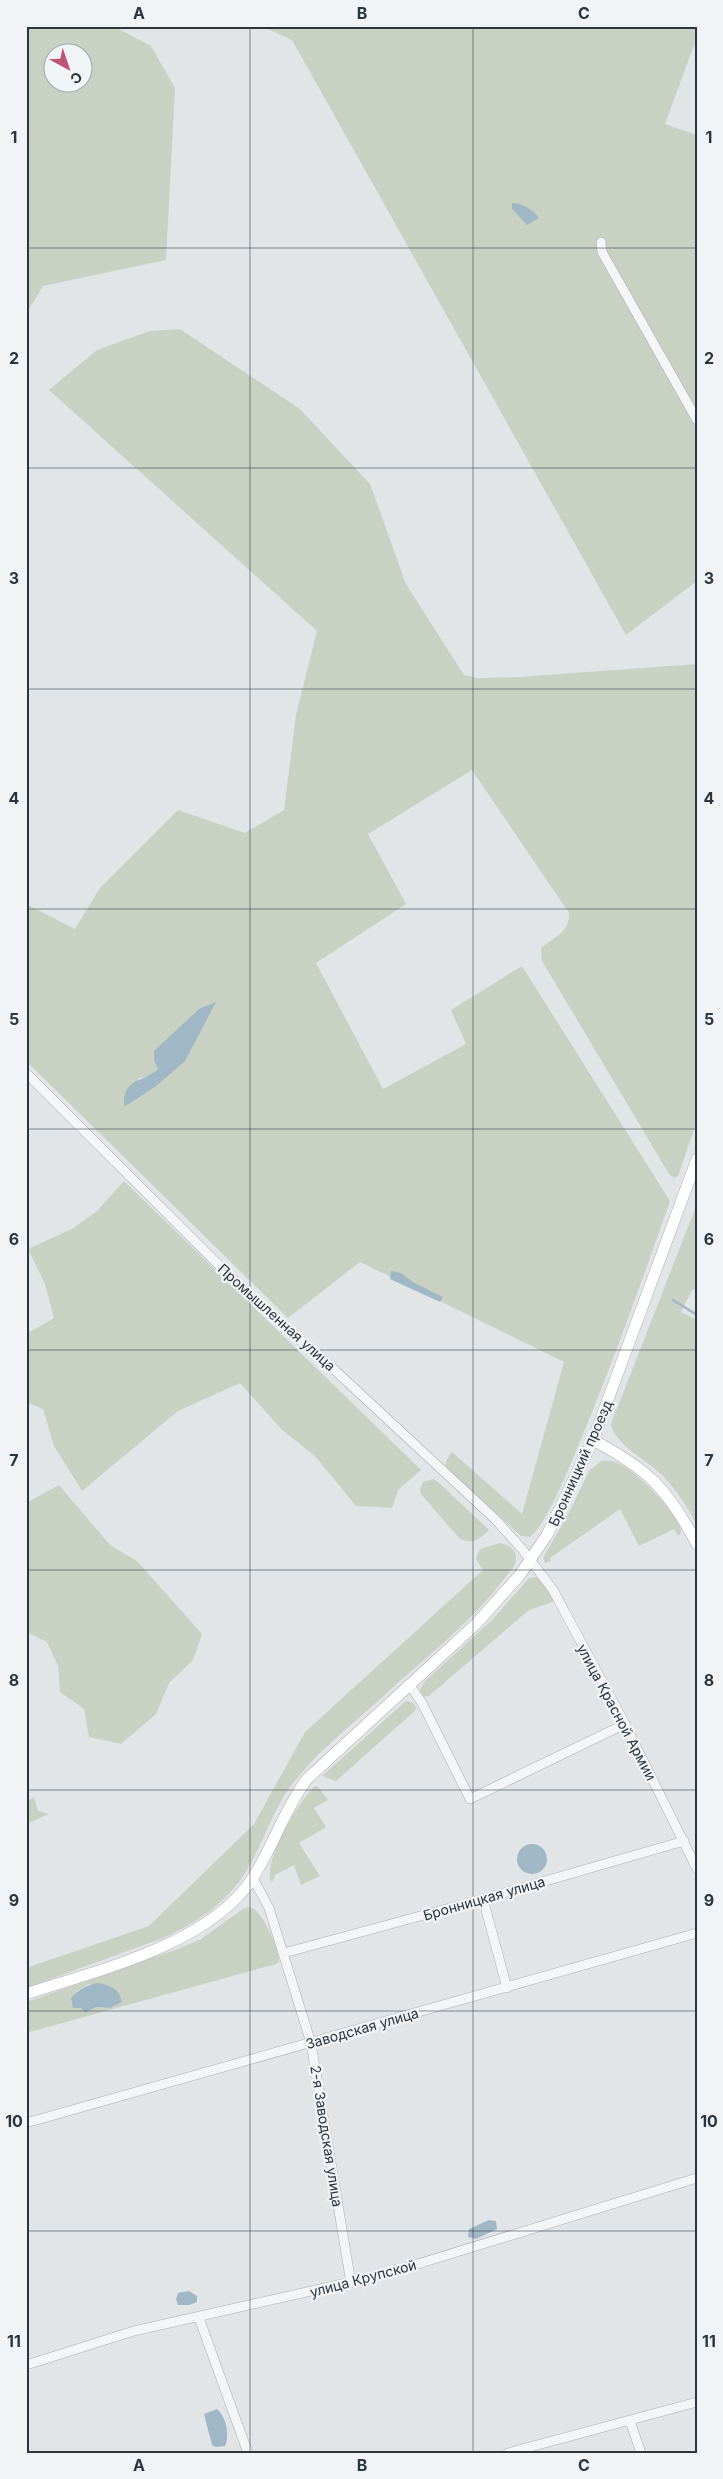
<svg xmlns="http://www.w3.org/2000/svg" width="723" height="2479" viewBox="0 0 723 2479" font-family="Inter,sans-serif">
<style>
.green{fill:#c9d1c3;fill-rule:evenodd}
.water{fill:#a0b7c5}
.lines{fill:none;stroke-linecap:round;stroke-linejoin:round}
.stream{stroke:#a0b7c5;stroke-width:2.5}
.street-casing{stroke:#a7adb2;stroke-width:10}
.secondary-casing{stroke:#a7adb2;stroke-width:12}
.street{stroke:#f4f5f7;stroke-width:9}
.secondary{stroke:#fff;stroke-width:11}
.grid{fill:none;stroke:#2b353e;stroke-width:1;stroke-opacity:0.55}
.labels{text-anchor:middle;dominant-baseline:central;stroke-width:4.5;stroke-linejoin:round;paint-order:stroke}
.street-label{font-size:14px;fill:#2b353e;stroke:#f1f4f6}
.neatline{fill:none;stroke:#2b353e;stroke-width:2}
.grid-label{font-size:16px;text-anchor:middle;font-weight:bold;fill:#2b353e}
</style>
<rect width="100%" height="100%" fill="#e1e5e8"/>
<g class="green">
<path d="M26,26H113L151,46L175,88L166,260L43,286L26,314ZM52,52H82V82H52Z"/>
<path d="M261,26H697V37L665,124L697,135V581L626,635L292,40Z"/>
<path d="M180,329L300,409L370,484L406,584L464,675L478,678L519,677L697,664V1121L678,1176L674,1178L669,1174L542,961L541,948C554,937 570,932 569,913L472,770L368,834L406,904L316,963L383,1089L466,1044L451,1010L522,966L670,1201C639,1289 608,1376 572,1461C564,1479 545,1526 530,1537L521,1536L445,1467L447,1459L452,1452L522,1514L564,1362L360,1262L288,1318L26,1061V904L75,929L100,888L178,810L245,833L284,810L296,715L317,631L49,390L97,350L150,331ZM154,1060L184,1061L155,1087L124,1107L139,1078L150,1076L158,1069Z"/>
<path d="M124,1181L421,1470L398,1490L392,1508L356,1506L315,1456L282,1430L240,1383L178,1411L82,1491L54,1446L43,1409L26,1402V1334L54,1318L45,1284L28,1249L72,1229L97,1211Z"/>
<path d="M697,1204V1288L692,1290L681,1312L697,1320V1525C687,1506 677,1491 663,1476C648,1461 614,1444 611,1424Z"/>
<path d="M601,1461C608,1460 614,1461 620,1464C636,1472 682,1515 681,1533L678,1536L674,1529L639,1546L620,1509L550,1558L551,1561L545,1563L543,1558L570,1511L589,1471Z"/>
<path d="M433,1479L437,1481L489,1530C479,1539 472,1546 459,1538L421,1494L420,1489L423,1482Z"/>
<path d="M59,1485L110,1545L137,1561L202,1634L193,1660L169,1683L156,1714L121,1744L89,1737L84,1709L60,1692L58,1666L47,1642L26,1632V1503Z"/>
<path d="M500,1543C509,1545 517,1550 516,1560C515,1567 508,1574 504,1579C471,1623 428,1655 388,1692C355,1722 317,1751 290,1787C272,1812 263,1843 247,1870C228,1902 197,1923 163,1938L26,1988V1968L149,1926L254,1824L305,1732L483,1570L476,1559L480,1549Z"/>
<path d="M535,1577L542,1580L555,1601L529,1610L429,1696L423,1697L420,1690L424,1682L492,1620L529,1578Z"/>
<path d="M406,1701L413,1703L417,1709L336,1781L322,1776Z"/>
<path d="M315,1786L318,1787L328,1800L314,1808L326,1827L299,1843L320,1876L301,1885L294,1865L275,1875L272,1883C261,1862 299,1801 315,1786Z"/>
<path d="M34,1797L38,1811L49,1814L26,1824V1801Z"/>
<path d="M250,1907C263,1911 279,1948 279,1962L276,1964L26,2033V2002L178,1949L201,1939L243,1909ZM89,1984L110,2008L96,2007L85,2013L81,2008L76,1992Z"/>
</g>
<g class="water">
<path d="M512,203C523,203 533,210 539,218L527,225L512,209Z"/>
<path d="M216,1002L185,1061L155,1087L124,1107C123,1077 141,1084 158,1069L154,1060V1051L199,1009Z"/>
<path d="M391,1271L401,1273L413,1282L443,1297L440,1302L390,1279Z"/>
<circle cx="532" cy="1859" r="15"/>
<path d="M98,1983C111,1986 119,1988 122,2002L110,2008L96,2007L85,2013L81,2008H73L71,1998C78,1990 87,1985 98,1983Z"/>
<path d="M489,2220L496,2221L497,2229L476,2239L468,2237L469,2229Z"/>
<path d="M189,2291L197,2296V2302L189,2305H178L176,2299L178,2293Z"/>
<path d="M217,2409C226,2417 230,2435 225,2446L216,2447L212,2445L204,2414Z"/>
</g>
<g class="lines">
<path class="stream" d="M673,1300L697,1315"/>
<g class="street-casing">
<g id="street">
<path d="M601,242L602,252L697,420"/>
<path d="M26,1073L254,1300L327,1363L495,1519L522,1549L553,1590L625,1724L697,1869"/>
<path d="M409,1684L422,1703L470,1799L625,1724"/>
<path d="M253,1878L269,1908L311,2043L351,2283"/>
<path d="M483,1899L507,1988"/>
<path d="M284,1953L483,1899L684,1841"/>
<path d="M26,2123L697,1933"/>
<path d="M199,2318L248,2453"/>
<path d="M26,2365L134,2331L382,2275L697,2178"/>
<path d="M630,2421L641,2453"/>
<path d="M508,2453L697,2402"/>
</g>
</g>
<g class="secondary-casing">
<g id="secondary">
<path d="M593,1440C649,1470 667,1488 697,1544"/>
<path d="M26,1994C98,1970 208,1945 252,1879C273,1847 284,1810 307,1779L476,1624L519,1576L547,1535L593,1440L697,1159"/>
</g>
</g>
<use href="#street" class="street"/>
<use href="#secondary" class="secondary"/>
</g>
<path class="grid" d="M250,26V2453M473,26V2453M26,248H697M26,468H697M26,689H697M26,909H697M26,1129H697M26,1350H697M26,1570H697M26,1790H697M26,2011H697M26,2231H697"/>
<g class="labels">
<g class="street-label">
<text transform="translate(277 1317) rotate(42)">Промышленная улица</text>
<text transform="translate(580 1463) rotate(-66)">Бронницкий проезд</text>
<text transform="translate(617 1712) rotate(62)">улица Красной Армии</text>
<text transform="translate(484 1898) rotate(-16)">Бронницкая улица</text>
<text transform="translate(362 2028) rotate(-16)">Заводская улица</text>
<text transform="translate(327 2136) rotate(81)">2-я Заводская улица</text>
<text transform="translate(363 2278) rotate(-15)">улица Крупской</text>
</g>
</g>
<rect width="723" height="2479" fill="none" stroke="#f1f4f6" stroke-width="55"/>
<g transform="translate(68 68) rotate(140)"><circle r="24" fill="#f1f4f6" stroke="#a2a8ac"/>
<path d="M0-4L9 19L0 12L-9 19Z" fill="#c15374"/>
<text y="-8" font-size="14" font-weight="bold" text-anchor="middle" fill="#2b353e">С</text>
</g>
<rect x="28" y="28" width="668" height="2424" class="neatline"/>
<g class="grid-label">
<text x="139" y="19">A</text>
<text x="362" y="19">B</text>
<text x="584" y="19">C</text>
<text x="14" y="143">1</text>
<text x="709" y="143">1</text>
<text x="14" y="364">2</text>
<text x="709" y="364">2</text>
<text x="14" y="584">3</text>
<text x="709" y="584">3</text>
<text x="14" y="804">4</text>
<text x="709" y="804">4</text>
<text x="14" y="1025">5</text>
<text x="709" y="1025">5</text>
<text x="14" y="1245">6</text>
<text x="709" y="1245">6</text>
<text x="14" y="1466">7</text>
<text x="709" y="1466">7</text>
<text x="14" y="1686">8</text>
<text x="709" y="1686">8</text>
<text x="14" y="1906">9</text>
<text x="709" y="1906">9</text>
<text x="14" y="2127">10</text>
<text x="709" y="2127">10</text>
<text x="14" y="2347">11</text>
<text x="709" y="2347">11</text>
<text x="139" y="2471">A</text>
<text x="362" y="2471">B</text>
<text x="584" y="2471">C</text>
</g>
</svg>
